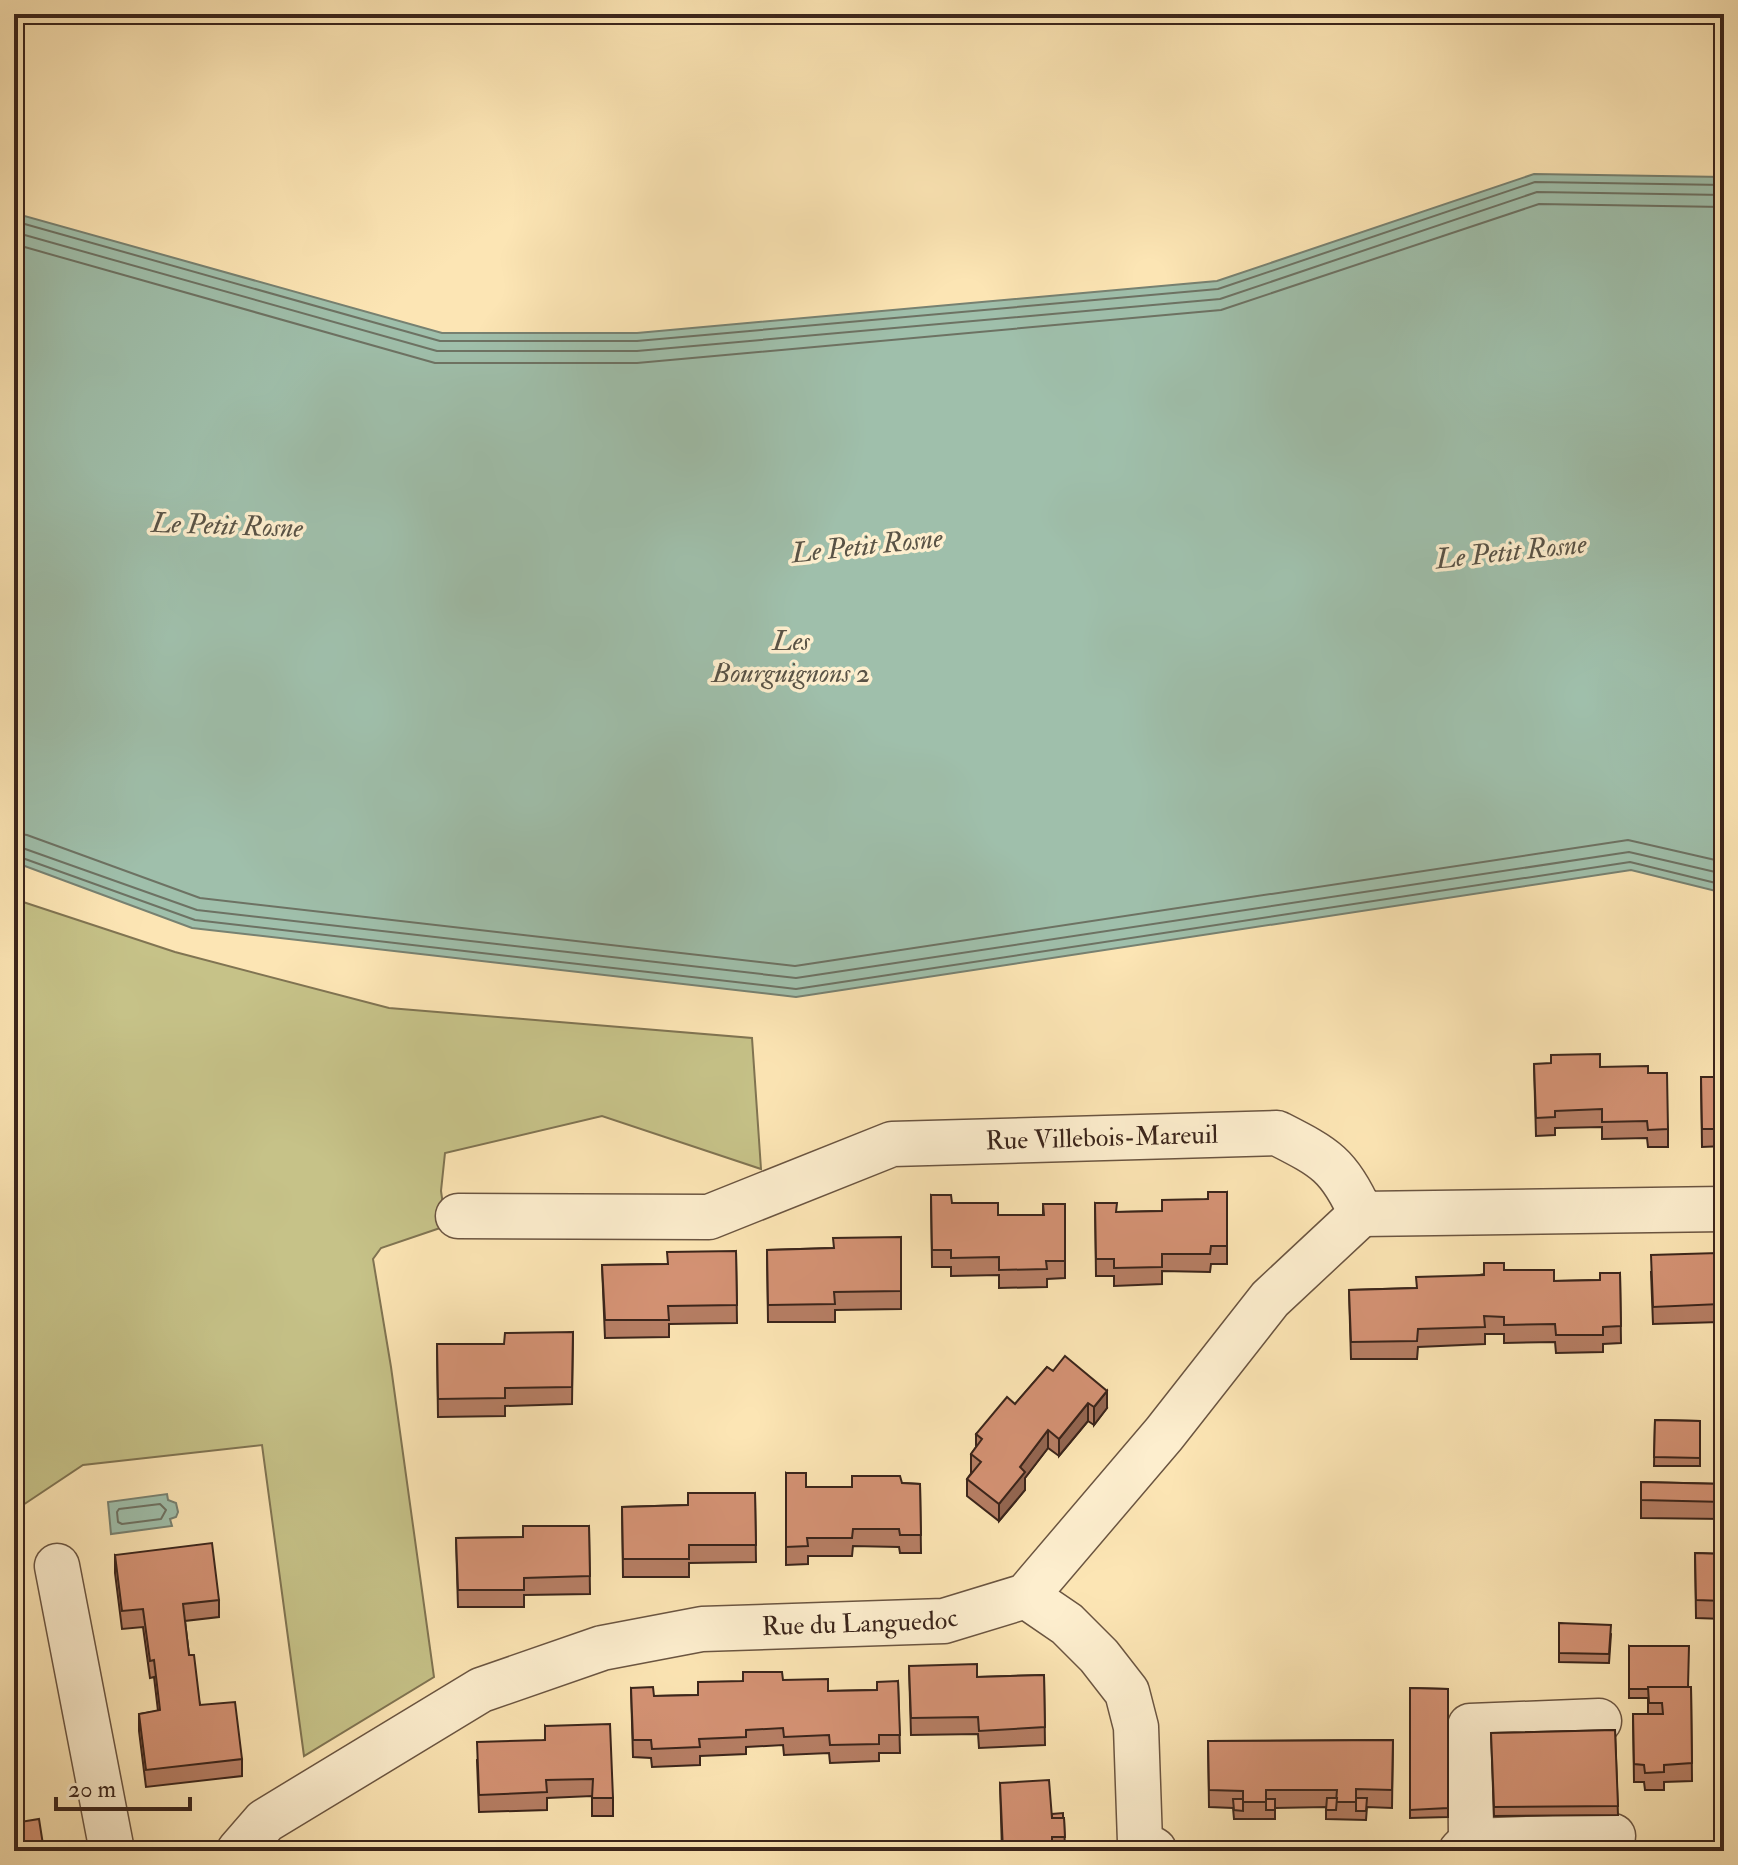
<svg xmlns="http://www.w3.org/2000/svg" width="1738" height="1865" viewBox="0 0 1738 1865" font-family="'IM FELL Double Pica',serif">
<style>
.green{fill:#c6c288;stroke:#807452;stroke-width:2}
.water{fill:#9fbfab;stroke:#778171;stroke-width:2}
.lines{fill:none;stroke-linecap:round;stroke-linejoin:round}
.shore{stroke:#6d7263;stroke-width:2}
.minor-casing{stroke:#6b5541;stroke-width:47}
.minor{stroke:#fdeece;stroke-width:44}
.wall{fill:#b67e64;stroke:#3b251b;stroke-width:2}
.shaded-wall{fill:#946651;stroke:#3b251b;stroke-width:2}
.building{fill:#d49274;stroke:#3b251b;stroke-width:2}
.labels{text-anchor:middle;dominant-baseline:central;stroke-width:7;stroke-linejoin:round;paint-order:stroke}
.street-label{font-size:26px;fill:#3b251b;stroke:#fdeece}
.water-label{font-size:28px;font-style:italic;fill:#595346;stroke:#fdeece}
</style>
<rect width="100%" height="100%" fill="#fce5b4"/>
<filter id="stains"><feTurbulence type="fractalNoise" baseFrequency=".0025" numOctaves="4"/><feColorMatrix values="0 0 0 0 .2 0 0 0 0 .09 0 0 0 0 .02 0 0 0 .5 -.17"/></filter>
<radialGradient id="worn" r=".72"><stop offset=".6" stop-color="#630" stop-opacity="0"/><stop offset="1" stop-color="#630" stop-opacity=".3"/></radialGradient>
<path class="green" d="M14,899L175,952L389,1008L752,1038L761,1169L602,1116L445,1153L441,1191L446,1226L381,1248L373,1259L391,1367L434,1677L304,1756L262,1445L83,1465L14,1511Z"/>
<g class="water">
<path d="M1534,174L1724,177V893L1631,870L796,997L192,928L14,862V213L442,333H637L1217,281Z"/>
<path d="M167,1494L168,1500L176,1503L178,1512L176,1517L170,1519L172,1526L111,1534L108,1502Z"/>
</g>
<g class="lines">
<g class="shore">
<path d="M14,221L440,341H637L1218,289L1535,182L1724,185"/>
<path d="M14,232L437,351H637L1220,299L1537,192L1724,195"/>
<path d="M14,244L435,363H637L1221,310L1539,204L1724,207"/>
<path d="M14,833L27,835L200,898L795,966L1628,840L1724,862"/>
<path d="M14,845L197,910L796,978L1629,852L1724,874"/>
<path d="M14,855L195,920L796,989L1630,862L1724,885"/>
<path d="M160,1504L166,1510L161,1519L122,1524L118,1522L117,1512L119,1509Z"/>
</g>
<g class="minor-casing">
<g id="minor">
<path id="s1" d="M458,1216L709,1217L892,1144L1277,1133C1324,1157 1339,1164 1361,1214L1724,1209"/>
<path d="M57,1566L112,1851"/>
<path d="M1026,1596L1067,1624L1099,1656L1127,1692L1136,1727L1140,1842L1154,1850"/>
<path d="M1471,1841L1470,1726L1599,1721"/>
<path id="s2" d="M239,1851L265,1821L481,1690L602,1648L702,1629L944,1621L1026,1596L1164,1434L1270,1299L1361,1214"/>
<path d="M1461,1851L1471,1841L1613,1836"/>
</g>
</g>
<use href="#minor" class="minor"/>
</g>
<g class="wall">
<path d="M1534,1064L1600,1067L1648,1073L1668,1129V1147H1648L1647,1138L1602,1139V1127L1555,1128V1135L1536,1136Z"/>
<path d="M1701,1077H1724V1146L1702,1147Z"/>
<path d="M1227,1192V1264H1211L1210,1272L1162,1271V1284L1114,1286V1276H1096L1095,1203L1117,1212L1162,1211L1208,1199Z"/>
<path d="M931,1195L952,1203L998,1215H1043V1204H1065V1278L1047,1279V1287L999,1288V1275L951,1276V1267H932Z"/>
<path d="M901,1237V1309L835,1310V1322H768L767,1250L833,1248Z"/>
<path d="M736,1251L737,1323L669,1324V1337L605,1338L602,1265L667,1264Z"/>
<path d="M1724,1264V1334L1721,1335L1720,1322L1653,1324L1651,1272Z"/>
<path d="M1504,1270L1554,1281L1600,1280L1620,1273L1621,1343L1603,1344V1352L1556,1353L1555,1342L1504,1343V1334H1485V1344L1418,1347L1417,1359H1351L1349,1290L1416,1288Z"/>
<path d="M573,1332L572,1404L505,1406V1416L438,1417L437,1344H504Z"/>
<path d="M1047,1367L1107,1408L1094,1425L1088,1421L1059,1456L1048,1448L1025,1478V1490L999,1521L967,1496V1479L972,1472H971V1454L976,1447V1434L1015,1404Z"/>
<path d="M1655,1420L1700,1421V1466H1654Z"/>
<path d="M786,1473L806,1487H852L902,1483L920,1484L921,1553H900L899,1547L853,1546L852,1556H808V1564L786,1565Z"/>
<path d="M1641,1482L1724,1484V1519L1641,1518Z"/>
<path d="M755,1493L756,1562L689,1563V1577H623L622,1507L688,1505Z"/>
<path d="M589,1526L590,1594L524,1595V1607H458L456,1538L523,1537Z"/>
<path d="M1695,1553L1724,1554V1619L1696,1618Z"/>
<path d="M115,1555L219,1600V1617L185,1621L189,1655L200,1705L242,1759V1776L146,1787L139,1731V1714L158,1711L154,1677L150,1678L143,1627L122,1629L115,1573Z"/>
<path d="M1559,1623L1611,1634L1609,1663L1559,1662Z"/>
<path d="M1629,1646L1688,1687H1691L1692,1781L1664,1782V1790H1645L1644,1782H1634L1633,1714H1648V1698H1629Z"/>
<path d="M909,1666L977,1677L1044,1675L1045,1745L979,1748L978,1734L911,1735Z"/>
<path d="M783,1680L828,1691L877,1690L898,1681L900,1753H879V1761L830,1763L829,1753L784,1755L783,1745L746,1747V1754L700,1756V1765L652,1767L651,1758L633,1757L631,1688L654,1696L698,1695L743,1681Z"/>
<path d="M1410,1688L1448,1689V1817L1410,1818Z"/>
<path d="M545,1726L613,1798V1816H592V1796L547,1798V1810L479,1812L477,1760L545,1740Z"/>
<path d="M1615,1730L1618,1815L1494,1816L1491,1733Z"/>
<path d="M1393,1740L1392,1808L1367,1807L1366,1820L1326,1819V1807L1275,1808V1819H1234L1233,1808L1209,1807L1208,1741Z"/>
<path d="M1000,1783L1052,1814L1064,1818L1065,1851H1002Z"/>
</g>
<g class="shaded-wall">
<path d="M1107,1391V1408L1094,1425V1407Z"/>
<path d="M1088,1403V1421L1059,1456V1439Z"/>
<path d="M1048,1430V1448L1025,1478V1490L999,1521V1504L1020,1467Z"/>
</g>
<g class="building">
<path d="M1600,1054V1067L1648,1066V1073H1667L1668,1129L1648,1130L1647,1121L1602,1122V1109L1555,1111V1117L1536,1118L1534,1064L1551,1063V1055Z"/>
<path d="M1701,1077H1724V1129H1702Z"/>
<path d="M1208,1192H1227V1246H1211L1210,1254H1162V1267L1114,1268V1259H1096L1095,1203H1117L1116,1212L1162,1211V1200L1208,1199Z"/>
<path d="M931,1195H951L952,1203H998V1215H1044L1043,1204H1065V1261H1046L1047,1269L999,1270V1257L951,1258V1250H932Z"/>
<path d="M901,1237V1291L834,1292L835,1304L768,1305L767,1250L834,1248L833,1238Z"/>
<path d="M736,1251L737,1305L668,1306L669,1320H605L602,1265L668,1264L667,1252Z"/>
<path d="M1718,1253L1719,1264H1724V1317H1721L1720,1304L1653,1307L1651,1255Z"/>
<path d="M1484,1263H1504V1270H1554V1281L1600,1280V1273H1620L1621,1326L1603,1327V1335H1556L1555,1324L1504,1325V1317L1484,1316L1485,1327L1418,1329L1417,1341L1351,1342L1349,1290L1417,1288L1416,1277L1484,1275Z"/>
<path d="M573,1332L572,1387L505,1388V1398L438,1399L437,1344H504L505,1333Z"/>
<path d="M1065,1356L1107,1391L1094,1407L1088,1403L1059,1439L1048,1430L1020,1467L1025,1472L999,1504L967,1479L981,1462L971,1454L982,1439L976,1434L1007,1397L1015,1404L1047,1367L1053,1371Z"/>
<path d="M1655,1420L1700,1421V1458L1654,1457Z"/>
<path d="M786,1473H806V1487H852V1476H900L902,1483L920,1484L921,1535H900L899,1529H853L852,1538H807L808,1546L786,1547Z"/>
<path d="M1641,1482L1724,1484V1502L1641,1500Z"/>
<path d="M688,1493H755L756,1545H689V1559H623L622,1507L688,1505Z"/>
<path d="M523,1526H589L590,1576L524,1578V1590H458L456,1538L523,1537Z"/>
<path d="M212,1543L219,1600L183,1604L189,1655H194L200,1705L235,1702L242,1759L146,1770L139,1714L160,1710L154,1660L150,1661L143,1609L122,1611L115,1555Z"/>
<path d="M1695,1553L1724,1554V1601L1696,1600Z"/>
<path d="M1559,1623L1611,1625L1609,1654L1559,1653Z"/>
<path d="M1629,1646H1689L1688,1687H1648V1689H1629Z"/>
<path d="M977,1664V1677L1044,1675L1045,1727L979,1731L978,1717L911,1718L909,1666Z"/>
<path d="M743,1672H782L783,1680L828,1679V1691L877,1690V1682L898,1681L900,1735H879V1744L830,1745L829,1735L784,1737L783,1728L746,1730V1737L699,1739L700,1747L652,1749L651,1740H633L631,1688L653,1687L654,1696L698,1695V1682L743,1681Z"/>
<path d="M1648,1687H1691L1692,1763L1664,1765V1772L1645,1773L1644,1765L1634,1764L1633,1714H1663L1662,1703H1649Z"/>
<path d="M1410,1688L1448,1689V1808L1410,1810Z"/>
<path d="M610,1724L613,1798H592L593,1779L546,1780L547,1792L479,1795L477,1742L545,1740V1726Z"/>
<path d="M1615,1730L1618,1806L1494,1807L1491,1733Z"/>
<path d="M1393,1740L1392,1790L1356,1789V1802H1336L1337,1790H1266V1802H1243V1791L1209,1790L1208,1741Z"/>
<path d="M1049,1780L1052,1818H1064L1065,1837H1052V1851H1003L1000,1783Z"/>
<path d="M1327,1798H1337L1336,1810H1326Z"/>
<path d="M1356,1798H1367L1366,1811H1356Z"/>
<path d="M1233,1799H1243V1811L1234,1810Z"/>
<rect x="1266" y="1799" width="9" height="11"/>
<path d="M1063,1813V1818H1052V1814Z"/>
<path d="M39,1819L44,1851H14V1823Z"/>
<path d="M1052,1845L1065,1846V1851H1052Z"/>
<path d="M1627,1845L1628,1851H1479V1850Z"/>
</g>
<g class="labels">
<g class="street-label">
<text stroke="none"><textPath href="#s1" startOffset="658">Rue Villebois-Mareuil</textPath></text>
<text stroke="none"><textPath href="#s2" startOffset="680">Rue du Languedoc</textPath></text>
</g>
<g class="water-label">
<text transform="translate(227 526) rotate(2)">Le Petit Rosne</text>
<text transform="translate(867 546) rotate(-6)">Le Petit Rosne</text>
<text transform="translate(1511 552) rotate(-6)">Le Petit Rosne</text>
<text x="791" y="641">Les<tspan x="791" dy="32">Bourguignons 2</tspan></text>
</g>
</g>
<rect width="1738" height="1865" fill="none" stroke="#fce5b4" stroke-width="48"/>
<rect x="16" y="16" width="1706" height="1833" fill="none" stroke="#3b251b" stroke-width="4"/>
<rect x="24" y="24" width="1690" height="1817" fill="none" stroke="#3b251b" stroke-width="2"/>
<path d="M56 1797v12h134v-12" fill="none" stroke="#3b251b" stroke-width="4"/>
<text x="68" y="1797" font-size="24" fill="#3b251b" stroke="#fdeece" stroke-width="6" paint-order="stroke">20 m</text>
<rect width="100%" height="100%" filter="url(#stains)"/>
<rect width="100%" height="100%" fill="url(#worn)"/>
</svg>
